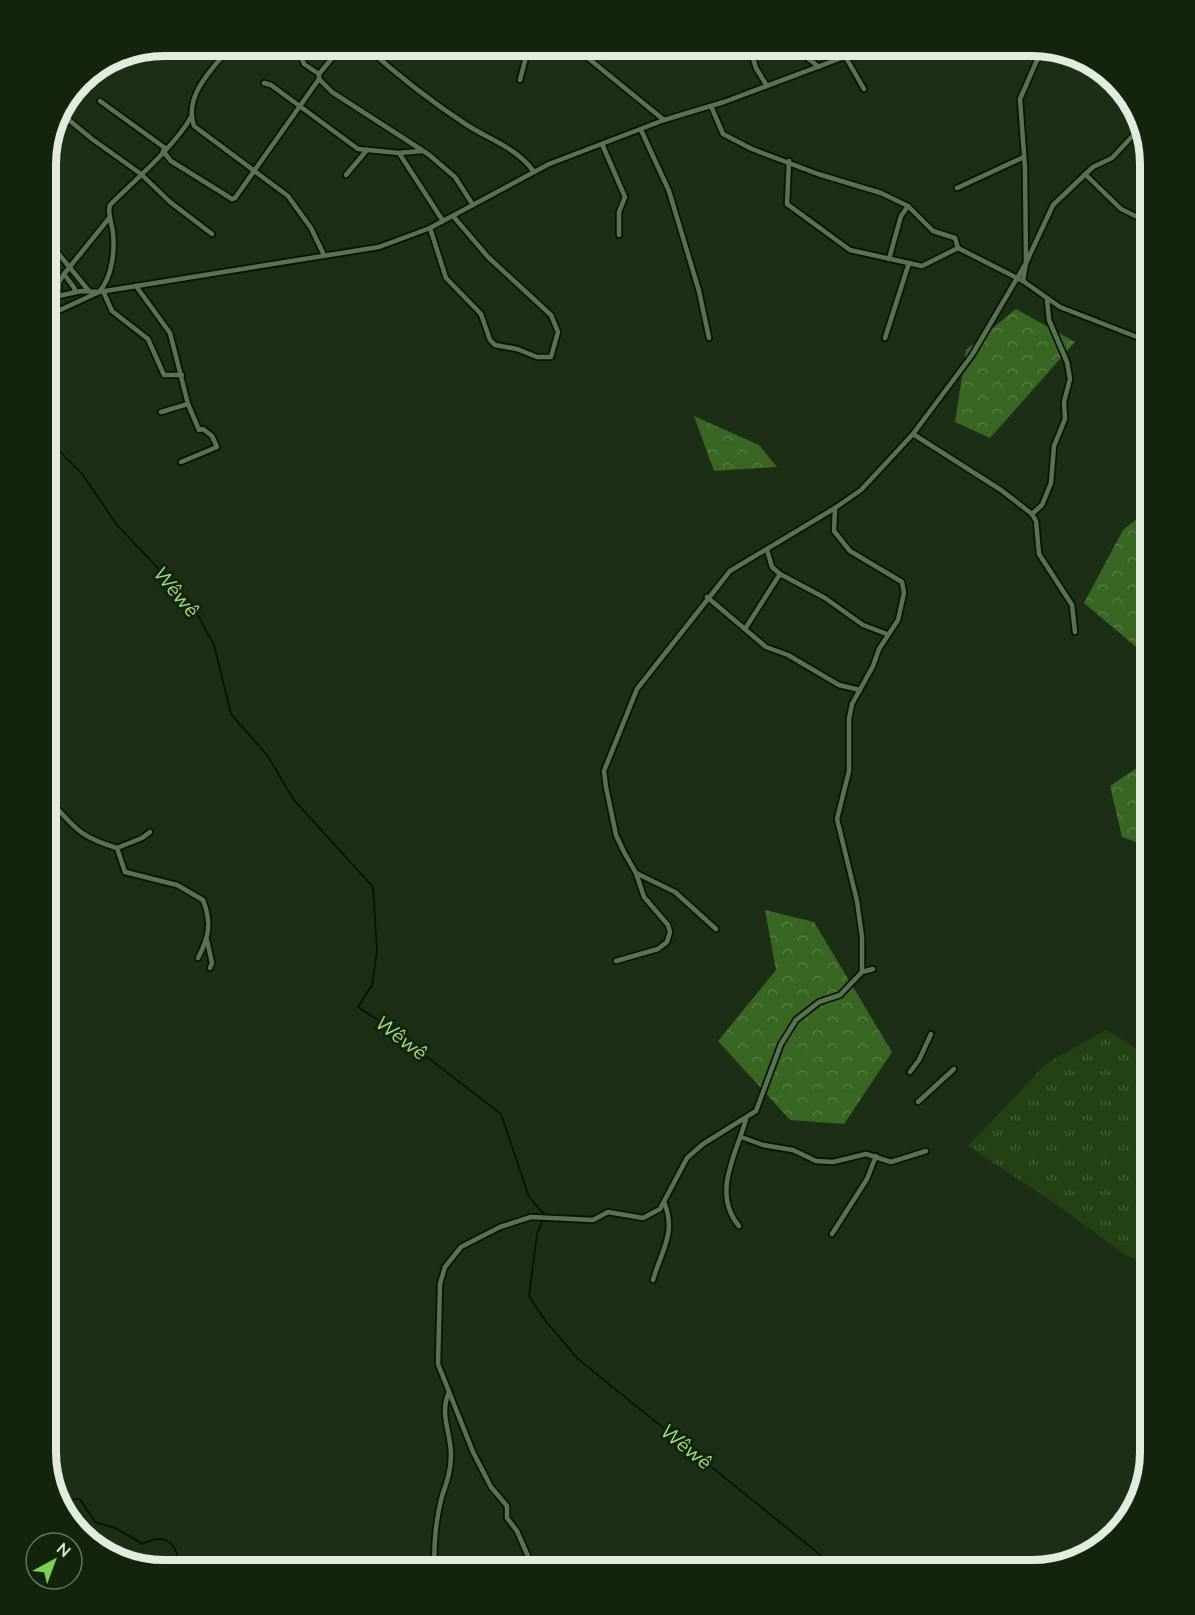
<svg xmlns="http://www.w3.org/2000/svg" width="1195" height="1615" viewBox="0 0 1195 1615" font-family="'Nunito Sans',sans-serif">
<style>
.grass{fill:url(#grass-tufts)}
.forest{fill:url(#forest-crowns)}
.lines{fill:none;stroke-linecap:round;stroke-linejoin:round}
.stream{stroke:#011300;stroke-width:1.5}
.street-casing{stroke:#071601;stroke-width:8}
.street{stroke:#5c7054;stroke-width:4.5}
.labels{text-anchor:middle;dominant-baseline:central;stroke-width:6;stroke-linejoin:round;paint-order:stroke}
.water-label{font-size:20px;font-style:italic;fill:#9ede81;stroke:#14240c}
.rim{fill:none;stroke:#e1ecdc;stroke-width:8}
</style>
<defs>
<pattern id="grass-tufts" width="24" height="20" patternUnits="userSpaceOnUse" patternTransform="scale(1.5)"><rect width="24" height="20" fill="#234114"/><path d="M3 7l-1-3M5 7V3M7 7l1-3M15 17l-1-3M17 17v-4M19 17l1-3" fill="none" stroke="#435d36"/></pattern>
<pattern id="forest-crowns" width="20" height="18" patternUnits="userSpaceOnUse" patternTransform="scale(1.5)"><rect width="20" height="18" fill="#396623"/><path d="M2 6a3 3 0 1 1 6 0M12 15a3 3 0 1 1 6 0" fill="none" stroke="#557c42"/></pattern>
</defs>
<rect width="100%" height="100%" fill="#1d2e16"/>
<path class="grass" d="M1106,1030L1150,1057V1265L1125,1255L1053,1202L968,1146L1047,1063Z"/>
<g class="forest">
<path d="M1016,309L1075,342L990,438L955,422L966,350Z"/>
<path d="M694,416L759,445L777,467L714,471Z"/>
<path d="M1150,508V670L1142,652L1084,603L1123,530Z"/>
<path d="M1150,759V847L1122,837L1110,786Z"/>
<path d="M765,910L814,922L892,1052L844,1124L790,1120L718,1041L776,970Z"/>
</g>
<g class="lines">
<g class="stream">
<path d="M45,199C54,188 54,174 45,163"/>
<path d="M51,442L82,474L117,525L191,603L214,645L231,714L267,755L294,800L373,887L377,951L372,985L358,1007L393,1030L408,1049L423,1054L501,1114L529,1197L545,1215L537,1234L529,1296L544,1319L578,1359L839,1570"/>
<path d="M60,1507L67,1506L73,1499H80L95,1522L115,1528L143,1544C167,1531 179,1545 179,1570"/>
</g>
<g class="street-casing">
<g id="street">
<path d="M232,45C214,67 183,95 194,126L288,196L311,228L324,255"/>
<path d="M364,45C397,75 430,101 467,125C492,141 517,148 534,172"/>
<path d="M572,45L664,120"/>
<path d="M749,45L756,68L767,86"/>
<path d="M799,45L806,57L819,67"/>
<path d="M850,45L862,50"/>
<path d="M1040,46L1041,51L1020,99L1025,168L1026,263L1023,281L1060,307L1150,342"/>
<path d="M300,54L304,64L319,74"/>
<path d="M845,56L864,89"/>
<path d="M319,79L332,92L428,154L455,177L473,205"/>
<path d="M520,80L529,45"/>
<path d="M264,83L271,85L358,149L399,153L422,151"/>
<path d="M100,101L165,148"/>
<path d="M711,106L723,134L752,149L818,174L881,193L908,206L933,231L955,238L958,248"/>
<path d="M58,111L92,139L141,174L170,202L212,234"/>
<path d="M641,130L669,191L699,291L709,338"/>
<path d="M602,144L625,197L619,212V235"/>
<path d="M163,151L171,161L232,199L235,198L319,79V74L343,45"/>
<path d="M399,153L443,221"/>
<path d="M789,161L787,204L850,250L922,266L958,248L1023,281"/>
<path d="M1085,174L1121,209L1150,223"/>
<path d="M346,175L367,150"/>
<path d="M957,188L1024,157"/>
<path d="M430,228L446,278L481,314L490,340L495,345L517,349L537,357H551L558,332L551,315L488,257L453,216"/>
<path d="M45,242L58,253L89,291"/>
<path d="M889,259L901,216L908,206"/>
<path d="M64,274L75,289L73,293"/>
<path d="M136,286L170,333L188,404L199,430L203,429L212,436L217,447L181,462"/>
<path d="M103,291L112,311L148,339L164,375H182"/>
<path d="M58,296L59,282L64,274L110,217"/>
<path d="M45,299L81,291L99,292C112,277 115,252 113,233C112,222 107,215 110,205C135,180 175,146 191,117"/>
<path d="M45,317L99,292L379,247L430,228L549,164L664,120L724,102L876,45"/>
<path d="M885,338L909,263"/>
<path d="M45,343L52,313"/>
<path d="M161,412L188,404"/>
<path d="M913,434L1001,490L1032,514L1036,521L1039,554L1072,605L1075,632"/>
<path d="M1032,514L1042,505L1051,483L1054,446L1065,419L1064,402L1070,379L1067,362L1049,320L1047,299"/>
<path d="M767,550L772,567L780,574L825,598L863,625L887,634"/>
<path d="M707,597L766,647L788,655L839,685L860,690"/>
<path d="M745,629L780,574"/>
<path d="M45,795C73,825 76,836 117,848L125,872L177,885L203,900C212,923 209,937 198,958"/>
<path d="M117,848L142,838L150,832"/>
<path d="M636,873L675,892L716,929"/>
<path d="M207,940L212,963L210,968"/>
<path d="M616,961L658,949L667,942L670,932L668,925L644,897L636,873L624,852L616,835L606,787L604,771L637,689L730,571L835,508"/>
<path d="M862,972L873,969"/>
<path d="M910,1072L919,1060L931,1034"/>
<path d="M918,1102L954,1069"/>
<path d="M741,1137L763,1145L793,1150L816,1161L833,1162L866,1154L891,1162L926,1151"/>
<path d="M739,1226C711,1193 737,1153 746,1119"/>
<path d="M832,1234L867,1179L876,1156"/>
<path d="M653,1280C661,1251 677,1233 664,1202"/>
<path d="M435,1570C433,1548 436,1518 442,1496C447,1482 451,1470 451,1455C451,1432 439,1415 449,1392"/>
<path d="M534,1570L517,1531L507,1518V1506L491,1487L473,1452L438,1364L440,1284L445,1267L461,1247L500,1227L531,1217L593,1220L608,1212L643,1218L660,1209L687,1158L703,1144L756,1111L781,1044L796,1020L819,1002L840,995L862,972V937L857,901L837,819L849,771V719L852,704L873,666L879,649L898,620L904,593L902,582L850,551L834,531L835,508L861,490L913,434L972,355L1026,263L1053,205L1093,167L1112,158L1140,128"/>
</g>
</g>
<use href="#street" class="street"/>
</g>
<g class="labels">
<g class="water-label">
<text transform="translate(176 592) rotate(50)">Wêwê</text>
<text transform="translate(401 1038) rotate(37)">Wêwê</text>
<text transform="translate(686 1447) rotate(39)">Wêwê</text>
</g>
</g>
<path d="M0 0H1195V1615H0ZM164 56H1032A108 108 0 0 1 1140 164V1452A108 108 0 0 1 1032 1560H164A108 108 0 0 1 56 1452V164A108 108 0 0 1 164 56Z" fill="#14240c" fill-rule="evenodd"/>
<path class="rim" d="M164 56H1032A108 108 0 0 1 1140 164V1452A108 108 0 0 1 1032 1560H164A108 108 0 0 1 56 1452V164A108 108 0 0 1 164 56Z"/>
<g transform="translate(54 1561) rotate(41)"><circle r="28" fill="#14240c" stroke="#66745f" stroke-width="1.5"/>
<path d="M0-4.5L10 22L0 15L-10 22Z" fill="#7dd154"/>
<text y="-9" font-size="16" font-weight="bold" text-anchor="middle" fill="#e1ecdc">N</text>
</g>
</svg>
